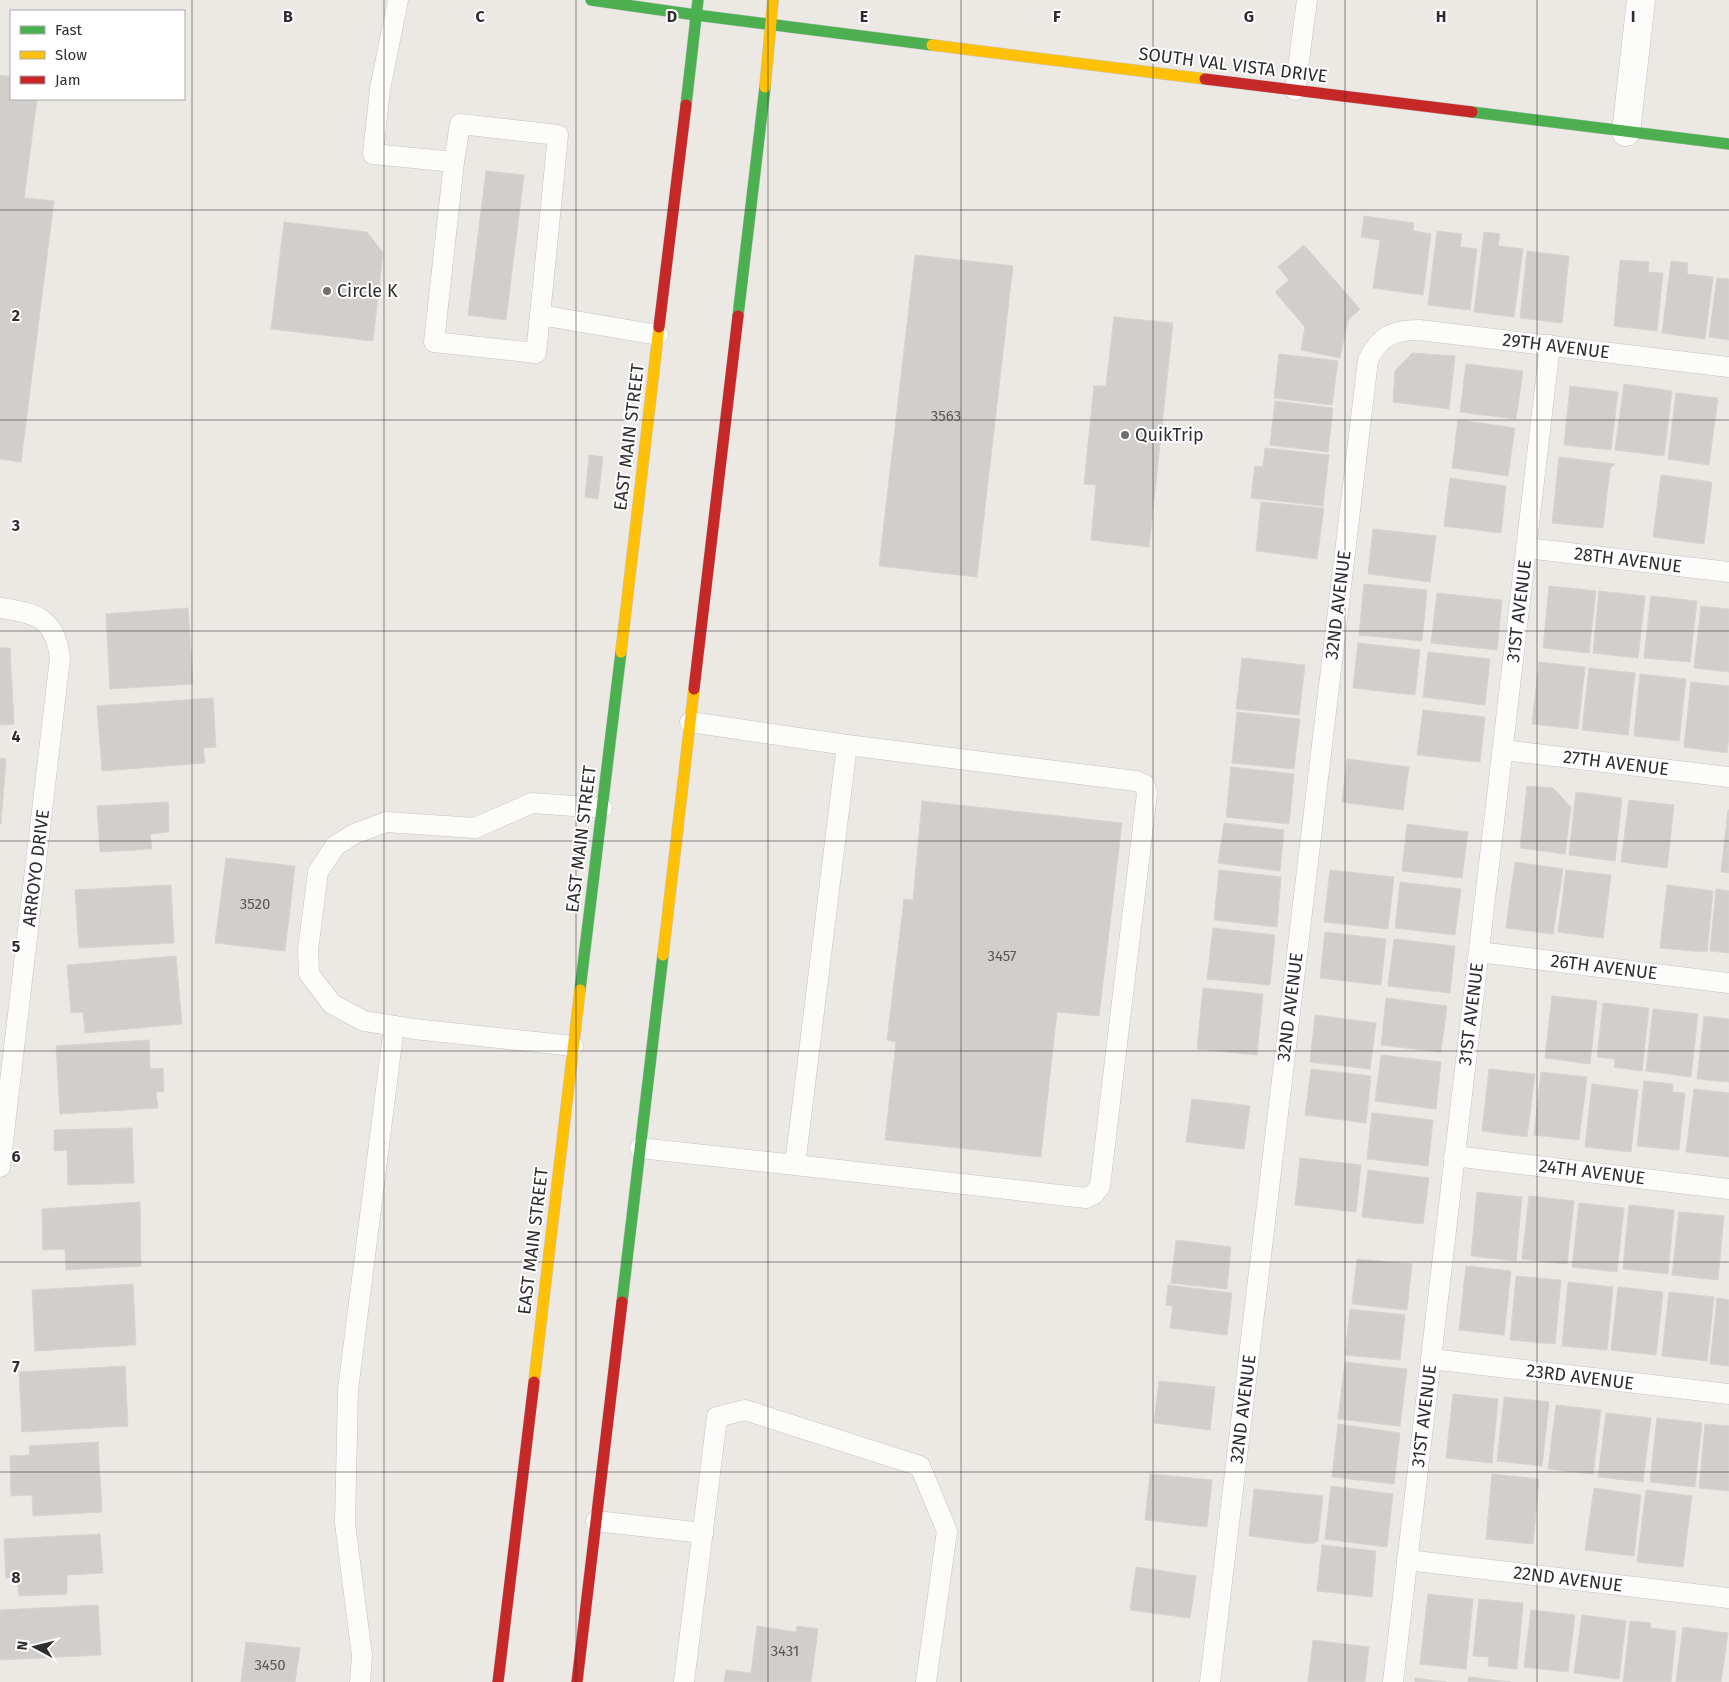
<svg xmlns="http://www.w3.org/2000/svg" width="1729" height="1682" viewBox="0 0 1729 1682" font-family="'Fira Sans',sans-serif">
<style>
.building{fill:#d1cecb;stroke:#d7d4d0}
.lines{fill:none;stroke-linecap:round;stroke-linejoin:round}
.lane-casing{stroke:#c5c4c5;stroke-width:21}
.street-casing{stroke:#c5c4c5;stroke-width:29}
.fast-casing{stroke:#c5c4c5;stroke-width:12}
.slow-casing{stroke:#c5c4c5;stroke-width:12}
.jam-casing{stroke:#c5c4c5;stroke-width:12}
.lane{stroke:#fcfcfb;stroke-width:20}
.street{stroke:#fcfcfb;stroke-width:28}
.fast{stroke:#4caf50;stroke-width:11}
.slow{stroke:#ffc107;stroke-width:11}
.jam{stroke:#c62828;stroke-width:11}
.grid{fill:none;stroke:#2e2e2e;stroke-width:1;stroke-opacity:0.55}
.poi-dot{fill:#706f6e;stroke:#fff;stroke-width:2}
.labels{text-anchor:middle;dominant-baseline:central;stroke-width:4;stroke-linejoin:round;paint-order:stroke}
.number-label{font-size:15px;fill:#585857}
.street-label{font-size:18px;fill:#2e2e2e;stroke:#fff}
.poi-label{font-size:18px;fill:#2e2e2e;stroke:#fff;text-anchor:start}
.grid-label{font-size:16px;text-anchor:middle;font-weight:bold;fill:#2e2e2e;stroke:#fff;stroke-width:4;stroke-linejoin:round;paint-order:stroke}
</style>
<rect width="100%" height="100%" fill="#ece8e4"/>
<g class="building">
<path d="M0,75L11,77V99H37L24,198L54,201L21,462L0,459Z"/>
<path d="M486,171L524,175L506,320L468,315Z"/>
<path d="M1364,216L1414,223L1413,231L1431,234L1423,295L1373,288L1380,240L1361,237Z"/>
<path d="M284,222L367,232L383,253L373,341L271,329Z"/>
<path d="M1437,231L1462,234L1460,247L1477,249L1470,310L1428,305Z"/>
<path d="M1484,232L1500,234L1498,246L1523,249L1514,317L1474,312Z"/>
<path d="M1304,245L1360,309L1348,320L1340,358L1301,350L1305,327L1275,292L1289,280L1278,267Z"/>
<path d="M1527,251L1569,256L1562,323L1520,318Z"/>
<path d="M915,255L1013,266L977,577L879,566Z"/>
<path d="M1620,260L1649,262L1648,272L1663,273L1657,331L1614,326Z"/>
<path d="M1671,261L1688,263L1687,274L1713,277L1705,339L1662,333Z"/>
<path d="M1717,278L1729,279V340L1709,337Z"/>
<path d="M1114,317L1173,323L1149,547L1091,540L1096,485L1084,484L1094,386H1106Z"/>
<path d="M1412,353L1455,356L1449,409L1393,402L1395,371Z"/>
<path d="M1279,354L1338,361L1332,405L1274,398Z"/>
<path d="M1466,364L1523,371L1516,419L1460,412Z"/>
<path d="M1624,384L1672,391L1664,456L1615,450Z"/>
<path d="M1570,386L1618,392L1611,450L1564,445Z"/>
<path d="M1676,393L1718,398L1709,465L1668,459Z"/>
<path d="M1275,401L1333,408L1328,452L1270,445Z"/>
<path d="M1458,420L1515,428L1508,476L1452,468Z"/>
<path d="M1265,448L1329,455L1323,506L1251,498L1255,466L1263,467Z"/>
<path d="M589,455L603,457L598,499L585,497Z"/>
<path d="M1559,457L1615,464L1610,469L1603,528L1552,523Z"/>
<path d="M1661,475L1712,482L1704,544L1653,537Z"/>
<path d="M1450,478L1506,486L1501,533L1444,526Z"/>
<path d="M1261,502L1324,508L1317,559L1256,551Z"/>
<path d="M1373,529L1436,536L1430,582L1368,574Z"/>
<path d="M1364,584L1427,590L1422,641L1359,635Z"/>
<path d="M1549,586L1596,591L1589,653L1543,648Z"/>
<path d="M1599,591L1645,596L1638,658L1593,653Z"/>
<path d="M1437,593L1502,600L1497,650L1431,643Z"/>
<path d="M1651,596L1697,601L1690,662L1644,658Z"/>
<path d="M1701,606L1729,609V672L1694,668Z"/>
<path d="M188,608L193,684L110,689L106,614Z"/>
<path d="M1358,643L1420,650L1415,695L1353,688Z"/>
<path d="M0,648H10L14,724L0,725Z"/>
<path d="M1428,652L1490,659L1485,705L1423,697Z"/>
<path d="M1242,658L1305,665L1299,715L1236,709Z"/>
<path d="M1539,662L1585,667L1578,729L1532,724Z"/>
<path d="M1589,668L1635,673L1628,735L1582,730Z"/>
<path d="M1640,674L1686,679L1679,741L1634,736Z"/>
<path d="M1691,682L1729,686V736L1727,753L1684,747Z"/>
<path d="M213,698L216,747L203,748L205,763L102,771L97,706Z"/>
<path d="M1423,710L1485,717L1480,762L1417,755Z"/>
<path d="M1237,712L1300,719L1294,769L1232,763Z"/>
<path d="M0,758L6,759L1,824H0Z"/>
<path d="M1347,759L1409,767L1403,810L1342,802Z"/>
<path d="M1231,767L1294,774L1289,824L1226,817Z"/>
<path d="M1527,786L1553,788L1571,807L1565,854L1520,848Z"/>
<path d="M1576,792L1622,798L1615,861L1569,855Z"/>
<path d="M1629,800L1674,805L1667,868L1621,862Z"/>
<path d="M922,801L1122,823L1099,1016L1057,1012L1041,1157L885,1140L896,1042L887,1040L904,899L913,900Z"/>
<path d="M168,802L169,832L150,834L152,849L100,852L97,806Z"/>
<path d="M1728,810H1729V873L1721,872Z"/>
<path d="M1224,823L1284,830L1280,871L1218,863Z"/>
<path d="M1407,824L1468,832L1462,878L1402,871Z"/>
<path d="M226,858L295,866L285,951L215,943Z"/>
<path d="M1515,862L1563,869L1553,934L1506,928Z"/>
<path d="M1219,870L1281,877L1277,927L1214,920Z"/>
<path d="M1330,870L1394,877L1388,929L1324,922Z"/>
<path d="M1566,870L1611,875L1603,938L1558,932Z"/>
<path d="M1400,882L1461,889L1455,935L1395,928Z"/>
<path d="M171,885L174,943L79,948L75,890Z"/>
<path d="M1667,885L1713,891L1707,952L1660,948Z"/>
<path d="M1716,889L1729,891V953L1710,951Z"/>
<path d="M1213,928L1275,935L1270,985L1207,979Z"/>
<path d="M1325,932L1386,939L1381,985L1320,978Z"/>
<path d="M1394,939L1455,946L1450,993L1388,986Z"/>
<path d="M176,956L182,1024L85,1033L83,1012L71,1013L67,965Z"/>
<path d="M1203,988L1263,994L1257,1055L1197,1049Z"/>
<path d="M1552,996L1597,1001L1590,1064L1545,1058Z"/>
<path d="M1386,998L1447,1006L1441,1052L1381,1045Z"/>
<path d="M1603,1003L1649,1008L1642,1071L1614,1067L1615,1059L1597,1057Z"/>
<path d="M1653,1009L1698,1014L1691,1077L1646,1071Z"/>
<path d="M1315,1015L1376,1023L1370,1069L1310,1062Z"/>
<path d="M1704,1016L1729,1019V1082L1697,1079Z"/>
<path d="M149,1040L150,1069L163,1068L164,1092H156L158,1108L60,1114L56,1046Z"/>
<path d="M1381,1055L1441,1062L1436,1109L1375,1101Z"/>
<path d="M1311,1069L1371,1076L1366,1123L1305,1115Z"/>
<path d="M1489,1069L1535,1074L1527,1137L1482,1131Z"/>
<path d="M1541,1072L1587,1077L1579,1140L1534,1135Z"/>
<path d="M1644,1081L1673,1084L1672,1092L1685,1093L1679,1150L1637,1146Z"/>
<path d="M1592,1084L1638,1090L1631,1152L1585,1147Z"/>
<path d="M1694,1089L1729,1093V1157L1686,1152Z"/>
<path d="M1192,1099L1250,1106L1244,1149L1186,1142Z"/>
<path d="M1372,1113L1433,1120L1428,1166L1367,1159Z"/>
<path d="M132,1128L134,1183L68,1185L67,1150L54,1151V1130Z"/>
<path d="M1300,1158L1361,1165L1356,1212L1295,1205Z"/>
<path d="M1368,1170L1429,1178L1423,1224L1362,1217Z"/>
<path d="M1477,1192L1522,1197L1516,1261L1471,1256Z"/>
<path d="M1529,1196L1574,1201L1567,1264L1522,1259Z"/>
<path d="M140,1202L141,1266L66,1270L65,1249L43,1250L42,1209Z"/>
<path d="M1579,1203L1624,1208L1617,1272L1572,1267Z"/>
<path d="M1629,1205L1674,1210L1668,1274L1623,1269Z"/>
<path d="M1679,1212L1724,1216L1718,1280L1672,1275Z"/>
<path d="M1176,1240L1231,1247L1227,1289L1171,1283Z"/>
<path d="M1357,1259L1412,1264L1407,1310L1352,1304Z"/>
<path d="M1466,1266L1511,1271L1504,1335L1459,1330Z"/>
<path d="M1516,1276L1561,1280L1555,1344L1510,1340Z"/>
<path d="M1568,1282L1613,1287L1607,1350L1562,1346Z"/>
<path d="M133,1284L136,1345L35,1351L32,1290Z"/>
<path d="M1168,1285L1232,1293L1227,1335L1170,1328L1173,1306L1166,1305Z"/>
<path d="M1618,1287L1663,1292L1656,1355L1611,1350Z"/>
<path d="M1669,1292L1714,1297L1707,1361L1662,1356Z"/>
<path d="M1717,1298L1729,1300V1366L1710,1364Z"/>
<path d="M1350,1309L1405,1315L1400,1360L1345,1355Z"/>
<path d="M1345,1362L1407,1369L1400,1426L1338,1419Z"/>
<path d="M125,1366L128,1426L22,1432L19,1372Z"/>
<path d="M1159,1381L1215,1387L1210,1430L1154,1423Z"/>
<path d="M1453,1394L1498,1399L1492,1463L1446,1458Z"/>
<path d="M1504,1397L1549,1402L1542,1466L1497,1461Z"/>
<path d="M1556,1405L1601,1410L1593,1474L1548,1469Z"/>
<path d="M1606,1413L1651,1418L1643,1482L1598,1477Z"/>
<path d="M1657,1418L1702,1423L1695,1487L1650,1482Z"/>
<path d="M1338,1424L1400,1433L1394,1484L1332,1477Z"/>
<path d="M1705,1424L1729,1426V1491L1699,1488Z"/>
<path d="M98,1442L102,1512L33,1516L32,1495L11,1496L10,1456L30,1455L29,1446Z"/>
<path d="M1150,1474L1212,1480L1207,1527L1145,1520Z"/>
<path d="M1492,1474L1539,1479L1533,1544L1486,1539Z"/>
<path d="M1331,1486L1393,1494L1387,1547L1325,1539Z"/>
<path d="M1594,1488L1641,1495L1634,1556L1585,1550Z"/>
<path d="M1254,1489L1323,1496L1318,1541L1312,1544L1249,1536Z"/>
<path d="M1646,1490L1692,1496L1683,1567L1637,1562Z"/>
<path d="M100,1534L103,1573L67,1575V1594L19,1596L17,1577L6,1578L4,1539Z"/>
<path d="M1322,1545L1376,1551L1372,1597L1317,1591Z"/>
<path d="M1136,1567L1196,1576L1190,1618L1130,1610Z"/>
<path d="M1428,1594L1473,1599L1466,1669L1420,1664Z"/>
<path d="M1479,1599L1523,1603L1517,1669L1488,1666L1489,1657L1473,1656Z"/>
<path d="M98,1605L101,1655L0,1660V1610Z"/>
<path d="M1531,1610L1575,1615L1568,1672L1524,1667Z"/>
<path d="M1582,1615L1626,1621L1619,1679L1574,1673Z"/>
<path d="M1630,1621L1651,1623L1650,1628L1676,1631L1671,1682H1623Z"/>
<path d="M757,1626L796,1632L797,1626L818,1629L811,1682H724L726,1670L751,1673Z"/>
<path d="M1683,1627L1728,1633L1721,1682H1676Z"/>
<path d="M1313,1640L1369,1647L1365,1682H1308Z"/>
<path d="M246,1642L300,1648L295,1682H241Z"/>
<path d="M1469,1677L1510,1682H1468Z"/>
<path d="M1415,1678L1446,1682H1415Z"/>
</g>
<g class="lines">
<g class="lane-casing">
<g id="lane">
<path d="M398,0L380,89L373,154L454,162L434,342L536,353L540,315L658,335"/>
<path d="M1295,90L1307,0"/>
<path d="M454,162L460,124L558,135L540,315"/>
<path d="M1527,548L1729,572"/>
<path d="M0,608C37,613 55,618 60,658L0,1167"/>
<path d="M1503,750L1729,777"/>
<path d="M1479,952L1729,983"/>
<path d="M573,1046L414,1029L364,1021L332,1004L309,974L308,950L318,872L335,846L354,834L386,822L475,828L532,803L602,808"/>
<path d="M640,1148L795,1165L847,745L690,722"/>
<path d="M1454,1156L1729,1189"/>
<path d="M795,1165L1086,1198L1094,1194L1100,1186L1147,793L1144,784L1136,781L847,745"/>
<path d="M1431,1359L1729,1394"/>
<path d="M596,1521L703,1533"/>
<path d="M1407,1560L1729,1598"/>
<path d="M360,1682L362,1656L345,1523L348,1390L394,1026"/>
<path d="M684,1682L717,1417L745,1410L920,1466L947,1531L926,1682"/>
<path d="M1210,1682L1368,360C1380,336 1392,330 1419,330L1729,367"/>
<path d="M1393,1682L1550,345"/>
</g>
</g>
<g class="street-casing">
<path id="street" d="M1626,132L1641,0"/>
</g>
<g class="fast-casing">
<g id="fast">
<path d="M591,0L696,15L932,45"/>
<path d="M686,105L698,0"/>
<path d="M1472,112L1729,144"/>
<path d="M738,316L765,87"/>
<path d="M580,990L621,652"/>
<path d="M622,1302L663,955"/>
</g>
</g>
<g class="slow-casing">
<g id="slow">
<path d="M932,45L1205,79"/>
<path d="M765,87L773,0"/>
<path d="M621,652L659,327"/>
<path d="M663,955L694,689"/>
<path d="M534,1382L580,990"/>
</g>
</g>
<g class="jam-casing">
<g id="jam">
<path d="M1205,79L1472,112"/>
<path d="M659,327L686,105"/>
<path d="M694,689L738,316"/>
<path d="M498,1682L534,1382"/>
<path d="M577,1682L622,1302"/>
</g>
</g>
<use href="#lane" class="lane"/>
<use href="#street" class="street"/>
<use href="#fast" class="fast"/>
<use href="#slow" class="slow"/>
<use href="#jam" class="jam"/>
</g>
<path class="grid" d="M192,0V1682M384,0V1682M576,0V1682M768,0V1682M961,0V1682M1153,0V1682M1345,0V1682M1537,0V1682M0,210H1729M0,420H1729M0,631H1729M0,841H1729M0,1051H1729M0,1262H1729M0,1472H1729"/>
<g class="poi-dot">
<circle cx="327" cy="291" r="5"/>
<circle cx="1125" cy="435" r="5"/>
</g>
<g class="labels">
<g class="number-label">
<text x="946" y="416">3563</text>
<text x="255" y="904">3520</text>
<text x="1002" y="956">3457</text>
<text x="785" y="1651">3431</text>
<text x="270" y="1665">3450</text>
</g>
<g class="street-label">
<text transform="translate(1233 65) rotate(7)">SOUTH VAL VISTA DRIVE</text>
<text transform="translate(1556 346) rotate(7)">29TH AVENUE</text>
<text transform="translate(629 437) rotate(-83)">EAST MAIN STREET</text>
<text transform="translate(1628 560) rotate(7)">28TH AVENUE</text>
<text transform="translate(1338 605) rotate(-83)">32ND AVENUE</text>
<text transform="translate(1519 611) rotate(-83)">31ST AVENUE</text>
<text transform="translate(1616 763) rotate(7)">27TH AVENUE</text>
<text transform="translate(581 839) rotate(-83)">EAST MAIN STREET</text>
<text transform="translate(36 868) rotate(-83)">ARROYO DRIVE</text>
<text transform="translate(1604 967) rotate(7)">26TH AVENUE</text>
<text transform="translate(1290 1007) rotate(-83)">32ND AVENUE</text>
<text transform="translate(1471 1014) rotate(-83)">31ST AVENUE</text>
<text transform="translate(1592 1172) rotate(7)">24TH AVENUE</text>
<text transform="translate(533 1241) rotate(-83)">EAST MAIN STREET</text>
<text transform="translate(1580 1377) rotate(7)">23RD AVENUE</text>
<text transform="translate(1243 1409) rotate(-83)">32ND AVENUE</text>
<text transform="translate(1424 1416) rotate(-83)">31ST AVENUE</text>
<text transform="translate(1568 1579) rotate(7)">22ND AVENUE</text>
</g>
<g class="poi-label">
<text x="337" y="291">Circle K</text>
<text x="1135" y="435">QuikTrip</text>
</g>
</g>
<g class="grid-label">
<text x="288" y="22">B</text>
<text x="480" y="22">C</text>
<text x="672" y="22">D</text>
<text x="864" y="22">E</text>
<text x="1057" y="22">F</text>
<text x="1249" y="22">G</text>
<text x="1441" y="22">H</text>
<text x="1633" y="22">I</text>
<text x="16" y="321">2</text>
<text x="16" y="531">3</text>
<text x="16" y="742">4</text>
<text x="16" y="952">5</text>
<text x="16" y="1162">6</text>
<text x="16" y="1372">7</text>
<text x="16" y="1583">8</text>
</g>
<rect x="10" y="10" width="175" height="90" fill="#ffffff" stroke="#ababab"/>
<rect x="20" y="26" width="25" height="8" fill="#4caf50" stroke="#ababab"/>
<text x="55" y="35" font-size="15" fill="#2e2e2e">Fast</text>
<rect x="20" y="51" width="25" height="8" fill="#ffc107" stroke="#ababab"/>
<text x="55" y="60" font-size="15" fill="#2e2e2e">Slow</text>
<rect x="20" y="76" width="25" height="8" fill="#c62828" stroke="#ababab"/>
<text x="55" y="85" font-size="15" fill="#2e2e2e">Jam</text>
<g transform="translate(35 1647) rotate(277)" stroke="#ffffff" stroke-width="4" paint-order="stroke">
<path d="M0-4L9 19L0 12L-9 19Z" fill="#2e2e2e"/>
<text y="-8" font-size="14" font-weight="bold" text-anchor="middle" fill="#2e2e2e">N</text>
</g>
</svg>
